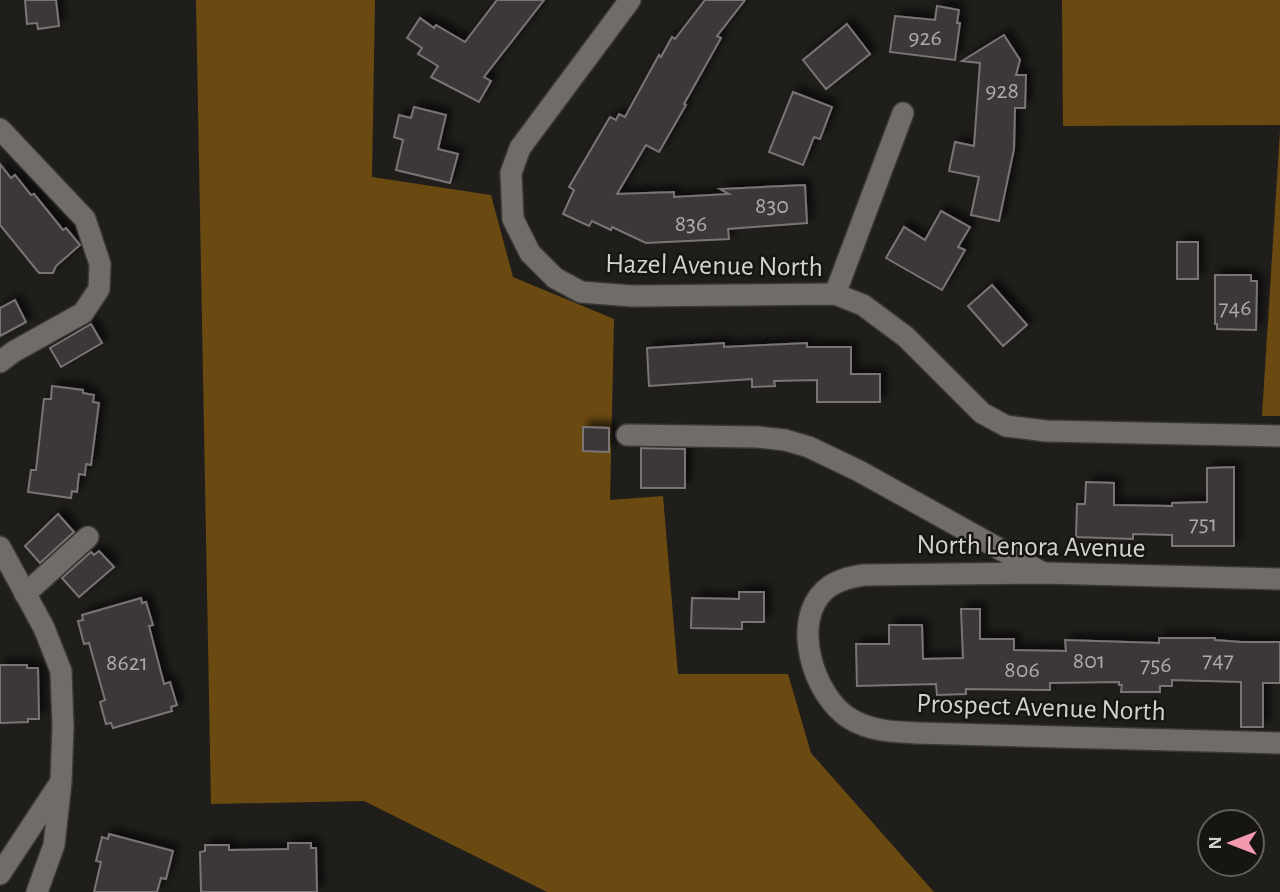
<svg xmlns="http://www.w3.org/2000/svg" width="1280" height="892" viewBox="0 0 1280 892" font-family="'Alegreya Sans',sans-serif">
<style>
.forest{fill:#6b4a12}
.building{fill:#3c3739;stroke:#797476;stroke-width:2;filter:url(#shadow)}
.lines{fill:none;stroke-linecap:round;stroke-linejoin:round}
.minor-casing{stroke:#3a3836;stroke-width:24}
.minor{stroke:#706d69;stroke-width:21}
.labels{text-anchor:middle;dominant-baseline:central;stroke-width:5;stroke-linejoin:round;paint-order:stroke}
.number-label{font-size:24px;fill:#adaaaa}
.street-label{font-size:28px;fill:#d3d1cf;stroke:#171512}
</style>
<defs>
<filter id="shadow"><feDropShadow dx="6" dy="-6" stdDeviation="3.5" flood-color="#0009"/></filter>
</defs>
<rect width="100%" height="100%" fill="#201e1b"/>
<g class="forest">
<path d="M196,0H375L372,177L491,195L513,277L614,319L610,500L663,496L678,674H788L811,753L934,892H547L364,801L211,804Z"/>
<path d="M1062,0H1280V125L1063,126Z"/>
<path d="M1280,130V416H1262Z"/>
</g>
<g class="building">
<path d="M25,0H56L59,26L38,29L37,23L27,24Z"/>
<path d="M497,0H544L484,77L491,81L479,102L431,77L438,66L418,54L422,48L407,38L420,18L434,28L436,25L465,42Z"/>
<path d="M705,0H745L717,36L721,38L684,104L686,105L659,152L646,145L617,194L674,192V197L729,194L720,189L805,185L807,223L728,229L729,239L646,243L612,227L611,230L592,221L589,226L563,214L574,190L569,187L610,117L616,120L619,114L625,117L659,55L661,57L672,37L675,39Z"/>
<path d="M937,6L959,10L957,23H960L955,60L890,52L895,16L935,20Z"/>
<path d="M847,24L870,54L826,89L803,60Z"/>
<path d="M1004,35L1020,60L1016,75H1026L1025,108H1015L1014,149L999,221L971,215L979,177L949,171L955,142L974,146L980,63L962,61Z"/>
<path d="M793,92L832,107L820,139L814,137L803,165L769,152Z"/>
<path d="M414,107L446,115L438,149L458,154L450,183L396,170L403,140L394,137L399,115L411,118Z"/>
<path d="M0,164L11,178L15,175L31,195L34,194L63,230L66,228L80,245L56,266L53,273H39L0,225Z"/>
<path d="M941,211L970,227L958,247L965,250L942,290L886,258L904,227L925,240Z"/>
<rect x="1177" y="242" width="21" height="37"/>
<path d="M1215,275H1251V281H1257L1256,330L1217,329V324H1215Z"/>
<path d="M992,285L1027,325L1003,346L968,306Z"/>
<path d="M15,300L26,322L0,336V308Z"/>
<path d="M91,324L102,343L61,367L50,348Z"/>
<path d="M724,343V347L807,343V347H851V374H880V402H817V380L774,381L775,386L752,387V379L649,386L647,348Z"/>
<path d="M52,386L83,390V393L94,395L93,402L99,403L91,465L86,464L85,475L79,474L77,492L72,491L71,498L28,492L31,470H36L44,399H51Z"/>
<path d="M583,427L609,428V452L583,451Z"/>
<path d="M641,448L685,449V488H641Z"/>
<path d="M1234,467V546H1172V535L1133,534V539L1076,537L1077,504H1085L1086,482L1114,483V505L1172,506V503L1207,502V468Z"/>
<path d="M58,514L74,532L40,563L25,546Z"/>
<path d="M99,551L114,567L79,597L62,578L91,552L94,555Z"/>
<path d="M739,592H764V622H742V629L691,628L692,598L739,599Z"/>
<path d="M141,598L142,603L146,602L153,625L149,626L164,684L170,682L177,705L171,707L172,711L113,728L111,723L106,724L100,702L105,700L89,643L84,644L78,621L83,620L82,615Z"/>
<path d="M961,609H980V639H1014V650L1066,651L1065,640L1159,643V638H1215V640L1241,642H1280V683H1263V727H1241V682L1172,680V686H1160V692H1121L1122,685H1119V682L1050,683V690L966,689V694L937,695L936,684L857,686L856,644H889V625H922L923,659L963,658Z"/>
<path d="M0,665H27V668H38L39,719H28V722L0,723Z"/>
<path d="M109,834L173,851L166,879L161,878L157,892H94L101,862L96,861L102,837L108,839Z"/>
<path d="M288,843H311V848H316L317,892H201L200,852L205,851V845H229V850L288,849Z"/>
</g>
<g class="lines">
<g class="minor-casing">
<g id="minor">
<path d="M630,0L520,148L511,173L513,219L530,253L555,278L581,292L632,296L835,294L863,305L906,337L982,413L1006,426L1046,431L1280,436"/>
<path d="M0,129L85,219L100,264L99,289L83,313L13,352L0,362"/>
<path d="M835,294L903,113"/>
<path d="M627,435L757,437L785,440L809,447L859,471L1043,573"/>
<path d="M0,547L44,628L61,671L63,727L61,782L54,845L37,892"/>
<path d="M1280,579L1044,573L864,575C850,577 836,580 825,590C790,622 814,696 849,718C869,731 894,732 917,733L1280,743"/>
<path d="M25,594L88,537"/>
<path d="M0,874L58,786"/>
</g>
</g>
<use href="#minor" class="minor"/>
</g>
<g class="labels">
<g class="number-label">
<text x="925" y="38">926</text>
<text x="1002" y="91">928</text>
<text x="772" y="206">830</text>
<text x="691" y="224">836</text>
<text x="1235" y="308">746</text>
<text x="1203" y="524">751</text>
<text x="1218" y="660">747</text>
<text x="1089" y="661">801</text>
<text x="127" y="663">8621</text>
<text x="1156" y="665">756</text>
<text x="1022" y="670">806</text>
</g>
<g class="street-label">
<text transform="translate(714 266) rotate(1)">Hazel Avenue North</text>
<text transform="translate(1031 547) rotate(1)">North Lenora Avenue</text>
<text transform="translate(1041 708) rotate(2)">Prospect Avenue North</text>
</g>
</g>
<g transform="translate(1231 843) rotate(270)"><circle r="33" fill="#171512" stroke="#62605e" stroke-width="2"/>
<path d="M0-5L12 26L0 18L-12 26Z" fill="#f29aaf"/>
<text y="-10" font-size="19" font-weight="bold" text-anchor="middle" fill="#d3d1cf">N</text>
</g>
</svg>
